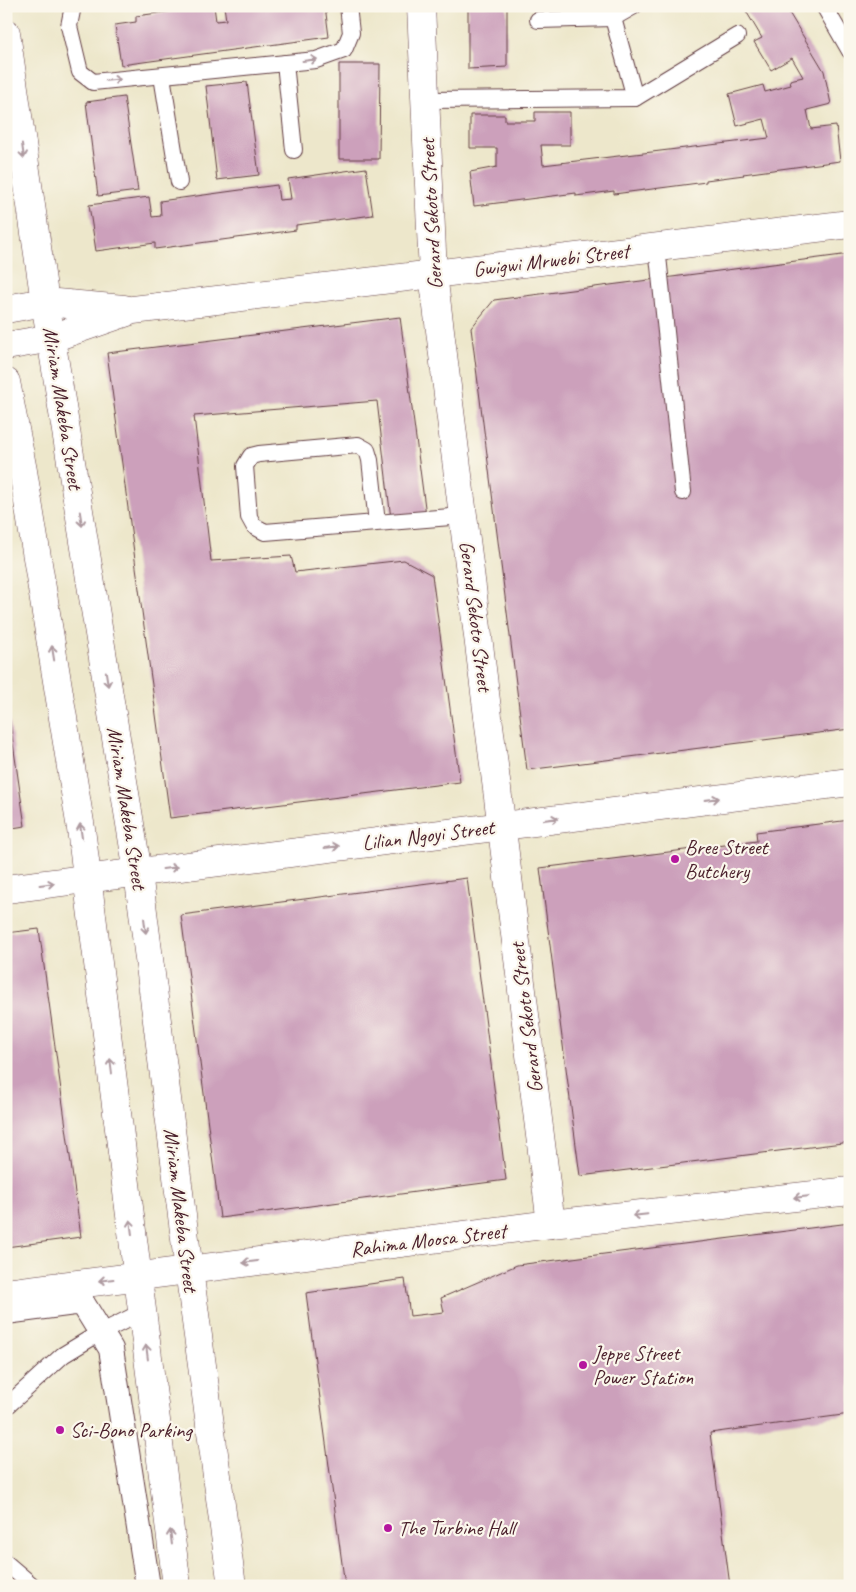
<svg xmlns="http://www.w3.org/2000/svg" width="856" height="1592" viewBox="0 0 856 1592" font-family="Caveat,sans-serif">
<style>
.building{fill:#cca0bb}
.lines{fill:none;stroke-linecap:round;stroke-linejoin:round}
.service-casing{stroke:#623d43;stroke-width:18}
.pedestrian-casing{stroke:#623d43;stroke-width:26}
.minor-casing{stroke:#623d43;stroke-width:29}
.tertiary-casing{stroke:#623d43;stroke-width:29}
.service{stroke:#fff;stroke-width:16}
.pedestrian{stroke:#fff;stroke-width:24}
.minor{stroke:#fff;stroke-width:28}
.tertiary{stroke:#fff;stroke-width:28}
.oneway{stroke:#ae9aa0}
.poi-dot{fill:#b5179e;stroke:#fbf7ec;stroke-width:2}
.labels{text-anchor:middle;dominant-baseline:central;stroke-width:4.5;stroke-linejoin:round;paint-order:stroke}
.street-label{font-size:21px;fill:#4a1f2b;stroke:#fbf7ec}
.poi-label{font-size:21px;fill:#4a1f2b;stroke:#fbf7ec;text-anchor:start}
</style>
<rect width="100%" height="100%" fill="#fbf7ec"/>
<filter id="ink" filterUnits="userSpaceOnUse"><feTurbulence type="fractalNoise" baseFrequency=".02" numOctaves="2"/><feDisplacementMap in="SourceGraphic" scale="10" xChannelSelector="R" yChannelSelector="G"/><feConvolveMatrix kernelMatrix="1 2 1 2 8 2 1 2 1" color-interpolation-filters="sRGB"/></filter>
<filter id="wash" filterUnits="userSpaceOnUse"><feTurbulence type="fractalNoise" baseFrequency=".0096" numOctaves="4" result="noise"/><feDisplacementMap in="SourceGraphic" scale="20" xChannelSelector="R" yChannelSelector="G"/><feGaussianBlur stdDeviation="1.12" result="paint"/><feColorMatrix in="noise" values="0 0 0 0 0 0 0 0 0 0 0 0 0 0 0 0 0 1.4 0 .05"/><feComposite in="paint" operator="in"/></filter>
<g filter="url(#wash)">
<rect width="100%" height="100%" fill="#ede7cb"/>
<g id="blocks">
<g class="building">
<path d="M211,6H214L216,21L226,20L224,6H325L329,37L121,65L115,25L136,22V16Z"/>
<path d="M468,6H507V67L468,69Z"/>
<path d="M743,6H785L824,71L831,104L807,110L811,129L836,126L840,161L743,174L744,175L706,180V182L614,194V191L576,196V193L474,206L470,172L497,167V148H470V115H505V121H535V112H570V145H541L543,165L769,138L764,119L737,126L729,94L763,85L765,92L791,85L790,80L803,77L792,58L771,70L754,42L762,38Z"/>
<path d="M339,64H380L379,159H339Z"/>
<path d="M247,82L259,175L217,180L206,86Z"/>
<path d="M124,97L138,191L98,196L86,102Z"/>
<path d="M366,168L373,215L296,225V230L155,249V243L96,251L89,205L149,197L152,217L161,216L160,201L277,185L279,200L291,199L288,179Z"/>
<path d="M850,254V729L527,770L471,328L494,300Z"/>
<path d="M400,317L426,515L391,519L377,401L194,416L211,561L291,556L295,572L404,560L432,575L460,782L170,818L107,353Z"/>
<path d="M6,695L25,826L6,829Z"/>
<path d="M850,820V1142L580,1176L540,868L757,841L756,832Z"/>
<path d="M467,878L506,1180L220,1218L181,915Z"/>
<path d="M39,929L81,1237L6,1247V933Z"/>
<path d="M850,1223V1414L710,1433L730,1586H345L306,1293L405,1279L410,1316L444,1312L441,1298L517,1265Z"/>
</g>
</g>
</g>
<g filter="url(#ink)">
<use href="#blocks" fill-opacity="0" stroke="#623d43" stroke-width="1"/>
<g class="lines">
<g class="service-casing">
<g id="service">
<path d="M73,6L69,26L80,72L93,82L316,60L344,50L351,33L348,6"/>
<path d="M824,6L850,51"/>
<path d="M613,18L635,98"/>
<path d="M538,20L613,18L634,6"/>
<path d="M285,63L294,150"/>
<path d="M162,76L179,182"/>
<path d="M426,100L635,98L737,36"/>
<path d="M657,247L683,492"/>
<path d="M377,523L370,460L367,450L358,445L259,454L251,456L245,466L249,517L254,526L265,532L463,516"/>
<path d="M6,1407L63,1355L96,1335L142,1312"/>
<path d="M6,1563L33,1586"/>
</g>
</g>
<g class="pedestrian-casing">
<path id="pedestrian" d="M6,1312L82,1302L111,1349L148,1586"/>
</g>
<g class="minor-casing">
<g id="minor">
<path d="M421,6L433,274L551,1224"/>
<path d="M6,309L45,302L124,309"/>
<path d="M6,346L52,338L133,310L850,224"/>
</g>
</g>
<g class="tertiary-casing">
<g id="tertiary">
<path d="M6,33L45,302L138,873L189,1270L232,1586"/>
<path d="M6,382L23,471L81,829L177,1586"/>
<path d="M6,889L850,782"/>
<path d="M6,1293L551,1224L850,1191"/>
</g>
</g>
<use href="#service" class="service"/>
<use href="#pedestrian" class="pedestrian"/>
<use href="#minor" class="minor"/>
<use href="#tertiary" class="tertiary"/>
</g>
<defs><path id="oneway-shaft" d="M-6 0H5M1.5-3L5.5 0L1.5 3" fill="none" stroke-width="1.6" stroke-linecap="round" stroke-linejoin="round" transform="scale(1.25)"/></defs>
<g class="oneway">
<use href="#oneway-shaft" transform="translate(310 60) rotate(-7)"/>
<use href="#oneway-shaft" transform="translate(113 80) rotate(-5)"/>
<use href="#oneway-shaft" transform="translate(23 151) rotate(82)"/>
<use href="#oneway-shaft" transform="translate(81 519) rotate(81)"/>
<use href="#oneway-shaft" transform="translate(53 653) rotate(-99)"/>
<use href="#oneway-shaft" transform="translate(107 679) rotate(81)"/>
<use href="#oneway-shaft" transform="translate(712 799) rotate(-7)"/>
<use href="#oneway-shaft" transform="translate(551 819) rotate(-7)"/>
<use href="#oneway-shaft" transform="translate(81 831) rotate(-98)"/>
<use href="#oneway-shaft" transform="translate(332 847) rotate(-7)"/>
<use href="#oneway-shaft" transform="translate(170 868) rotate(-7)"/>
<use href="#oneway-shaft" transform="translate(47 884) rotate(-7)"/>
<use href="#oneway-shaft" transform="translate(145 926) rotate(83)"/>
<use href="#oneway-shaft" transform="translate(111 1066) rotate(-97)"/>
<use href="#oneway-shaft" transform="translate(801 1197) rotate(174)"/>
<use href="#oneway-shaft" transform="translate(640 1215) rotate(174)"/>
<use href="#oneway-shaft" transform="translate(131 1227) rotate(-97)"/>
<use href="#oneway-shaft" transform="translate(250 1262) rotate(173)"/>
<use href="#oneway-shaft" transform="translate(106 1280) rotate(173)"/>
<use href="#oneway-shaft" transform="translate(147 1352) rotate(-97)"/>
<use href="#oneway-shaft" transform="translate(171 1537) rotate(-97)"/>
</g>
</g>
<g class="poi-dot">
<circle cx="675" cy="859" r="5"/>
<circle cx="583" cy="1365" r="5"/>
<circle cx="60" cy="1430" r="5"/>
<circle cx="388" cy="1528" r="5"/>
</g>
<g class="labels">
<g class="street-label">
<text transform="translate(431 214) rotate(-93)">Gerard Sekoto Street</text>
<text transform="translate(551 260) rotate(-7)">Gwigwi Mrwebi Street</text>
<text transform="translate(63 408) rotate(81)">Miriam Makeba Street</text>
<text transform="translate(476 616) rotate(83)">Gerard Sekoto Street</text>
<text transform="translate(127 808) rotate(81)">Miriam Makeba Street</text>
<text transform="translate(428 835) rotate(-7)">Lilian Ngoyi Street</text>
<text transform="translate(526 1018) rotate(-97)">Gerard Sekoto Street</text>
<text transform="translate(181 1210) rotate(83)">Miriam Makeba Street</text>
<text transform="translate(428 1240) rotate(-7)">Rahima Moosa Street</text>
</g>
<g class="poi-label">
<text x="685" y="847">Bree Street<tspan x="685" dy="24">Butchery</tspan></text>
<text x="593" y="1353">Jeppe Street<tspan x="593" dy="24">Power Station</tspan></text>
<text x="70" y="1430">Sci-Bono Parking</text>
<text x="398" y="1528">The Turbine Hall</text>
</g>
</g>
<rect width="856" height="1592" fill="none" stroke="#fbf7ec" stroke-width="25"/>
</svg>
